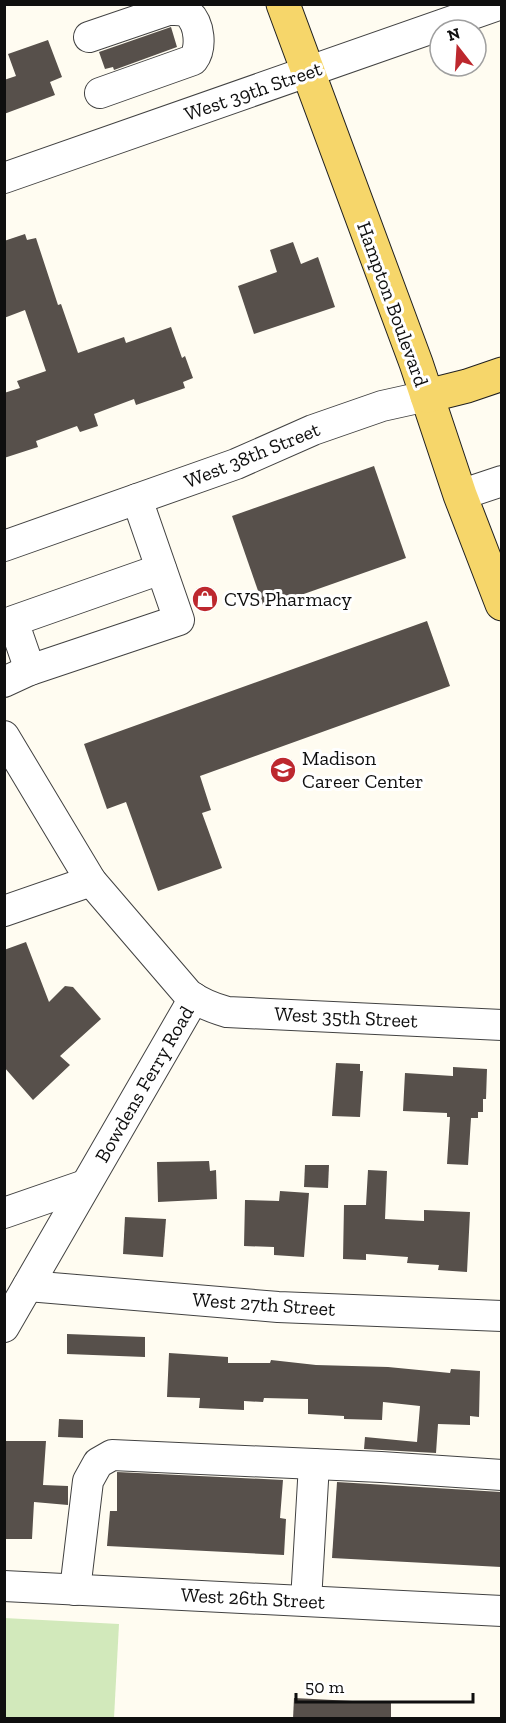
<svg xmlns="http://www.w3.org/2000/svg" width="506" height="1723" viewBox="0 0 506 1723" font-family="'Zilla Slab',serif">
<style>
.green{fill:#d2e9bb}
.building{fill:#57504b}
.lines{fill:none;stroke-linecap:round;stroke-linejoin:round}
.minor-casing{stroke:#424242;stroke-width:32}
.major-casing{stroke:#202020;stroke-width:35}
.minor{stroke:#fff;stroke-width:30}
.major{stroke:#f6d66a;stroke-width:33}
.labels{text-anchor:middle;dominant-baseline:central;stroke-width:6;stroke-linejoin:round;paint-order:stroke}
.street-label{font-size:20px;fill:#0f0f0f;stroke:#fff}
.poi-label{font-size:20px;fill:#0f0f0f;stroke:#fff;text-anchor:start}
</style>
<rect width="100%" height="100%" fill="#fffcf1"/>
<path class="green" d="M4,1618L119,1624L114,1718H5Z"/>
<g class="building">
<path d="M171,27L177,47L114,70L113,67L105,69L99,52Z"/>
<path d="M48,40L62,77L50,82L55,95L4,114V80L16,76L8,54Z"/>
<path d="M25,234L27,240L36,238L58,305L61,304L78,353L124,337L126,343L171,327L182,358L185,356L193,378L183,382L185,388L136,405L134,399L94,414L98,426L80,432L77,426L36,441L38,447L4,458V393L20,388L17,381L46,371L25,310L4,318V241Z"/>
<path d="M293,242L301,264L318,257L335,307L254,334L238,286L277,272L270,250Z"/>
<path d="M374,466L406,558L264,608L232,516Z"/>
<path d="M427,621L450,686L200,776L211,810L202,813L222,868L158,891L126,802L107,809L84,744Z"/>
<path d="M26,942L49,1002L65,986L73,987L101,1019L60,1056L70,1065L33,1100L4,1067V950Z"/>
<path d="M336,1063L360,1064V1071H363L360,1117L332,1116Z"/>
<path d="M453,1067L487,1069L486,1099H483V1112H478V1118H471L468,1165L447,1164L450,1117H447V1113L403,1111L405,1073L453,1076Z"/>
<path d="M209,1161L210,1171L216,1170L217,1199L158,1202L157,1162Z"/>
<path d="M305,1165H329L328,1188L304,1187Z"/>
<path d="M368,1170L387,1171L385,1219L424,1221V1210L470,1212L467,1272L438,1270L439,1265L407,1263L408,1257L366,1254V1260L343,1259L344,1205H366Z"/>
<path d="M280,1191L309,1193L304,1257L274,1255V1247L244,1246L245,1200L279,1201Z"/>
<path d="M125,1217L166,1219L163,1257L123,1254Z"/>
<path d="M67,1334L145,1337V1357L67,1354Z"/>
<path d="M169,1353L228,1357V1363H270L271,1360L316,1365L388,1367L450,1373L451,1369L480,1371L479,1417L470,1416V1425L438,1424L436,1453L364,1449L365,1437L417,1442L420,1406L383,1402L382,1420L344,1419V1416L308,1414V1399L264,1398L263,1402L244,1401V1410L199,1408L200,1398L167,1397Z"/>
<path d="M59,1419L83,1420V1438L58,1437Z"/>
<path d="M4,1441H46L43,1485L68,1486V1505L34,1502L32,1539H4Z"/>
<path d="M117,1472L283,1480L280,1518L286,1519L284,1555L107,1546L110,1511H117Z"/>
<path d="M337,1482L501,1492V1567L332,1558Z"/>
<path d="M294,1698L391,1703V1719H293Z"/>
</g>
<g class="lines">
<g class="minor-casing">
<g id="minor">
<path d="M89,37L168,10C175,10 182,9 188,13C200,24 202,48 193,60L100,93"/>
<path d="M4,178L501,4"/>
<path d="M460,495L502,481"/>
<path d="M4,546L236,464L313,430L382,406L427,396"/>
<path d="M30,670L13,621L161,569"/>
<path d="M4,682L30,670L179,620L137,499"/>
<path d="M4,736L91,881L188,994C200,1003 213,1008 227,1012L502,1025"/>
<path d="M4,911L91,881"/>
<path d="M4,1213L85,1185"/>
<path d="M28,1286L278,1307L502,1316"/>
<path d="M4,1327L194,998"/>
<path d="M4,1586L502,1611"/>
<path d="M75,1590L88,1481L98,1463L112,1455L381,1467L502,1475"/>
<path d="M306,1601L314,1464"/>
</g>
</g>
<g class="major-casing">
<g id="major">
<path d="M283,4L416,363L460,495L502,604"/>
<path d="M427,396L467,386L502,374"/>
</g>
</g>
<use href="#minor" class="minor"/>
<use href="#major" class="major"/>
</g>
<defs>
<g id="shop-disc" transform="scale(1.35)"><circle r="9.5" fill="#bd282e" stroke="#fff"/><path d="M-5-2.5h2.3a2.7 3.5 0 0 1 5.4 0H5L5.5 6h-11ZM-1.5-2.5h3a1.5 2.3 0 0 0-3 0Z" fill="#fff"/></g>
<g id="school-disc" transform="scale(1.35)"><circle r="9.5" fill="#bd282e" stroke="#fff"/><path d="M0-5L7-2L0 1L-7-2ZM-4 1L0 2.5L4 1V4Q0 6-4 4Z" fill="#fff"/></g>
</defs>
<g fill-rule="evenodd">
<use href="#shop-disc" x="205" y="599"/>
<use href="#school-disc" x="283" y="770"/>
</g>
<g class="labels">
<g class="street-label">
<text transform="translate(253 91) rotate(-19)">West 39th Street</text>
<text transform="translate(393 304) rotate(70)">Hampton Boulevard</text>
<text transform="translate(252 455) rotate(-22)">West 38th Street</text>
<text transform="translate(346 1017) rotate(3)">West 35th Street</text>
<text transform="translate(144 1084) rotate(-60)">Bowdens Ferry Road</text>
<text transform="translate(264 1304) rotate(4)">West 27th Street</text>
<text transform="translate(253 1598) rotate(3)">West 26th Street</text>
</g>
<g class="poi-label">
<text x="224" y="599">CVS Pharmacy</text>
<text x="302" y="758">Madison<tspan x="302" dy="23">Career Center</tspan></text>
</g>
</g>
<rect width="506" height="1723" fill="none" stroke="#0f0f0f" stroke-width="12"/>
<g transform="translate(458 48) rotate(343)"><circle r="28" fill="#ffffff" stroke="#9f9f9f" stroke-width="1.5"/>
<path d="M0-4.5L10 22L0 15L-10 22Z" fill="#bd282e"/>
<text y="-9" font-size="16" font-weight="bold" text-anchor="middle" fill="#0f0f0f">N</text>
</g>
<path d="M296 1693v9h177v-9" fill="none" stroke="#0f0f0f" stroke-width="3"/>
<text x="305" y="1693" font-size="18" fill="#0f0f0f" stroke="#ffffff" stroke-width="4.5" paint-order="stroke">50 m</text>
</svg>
